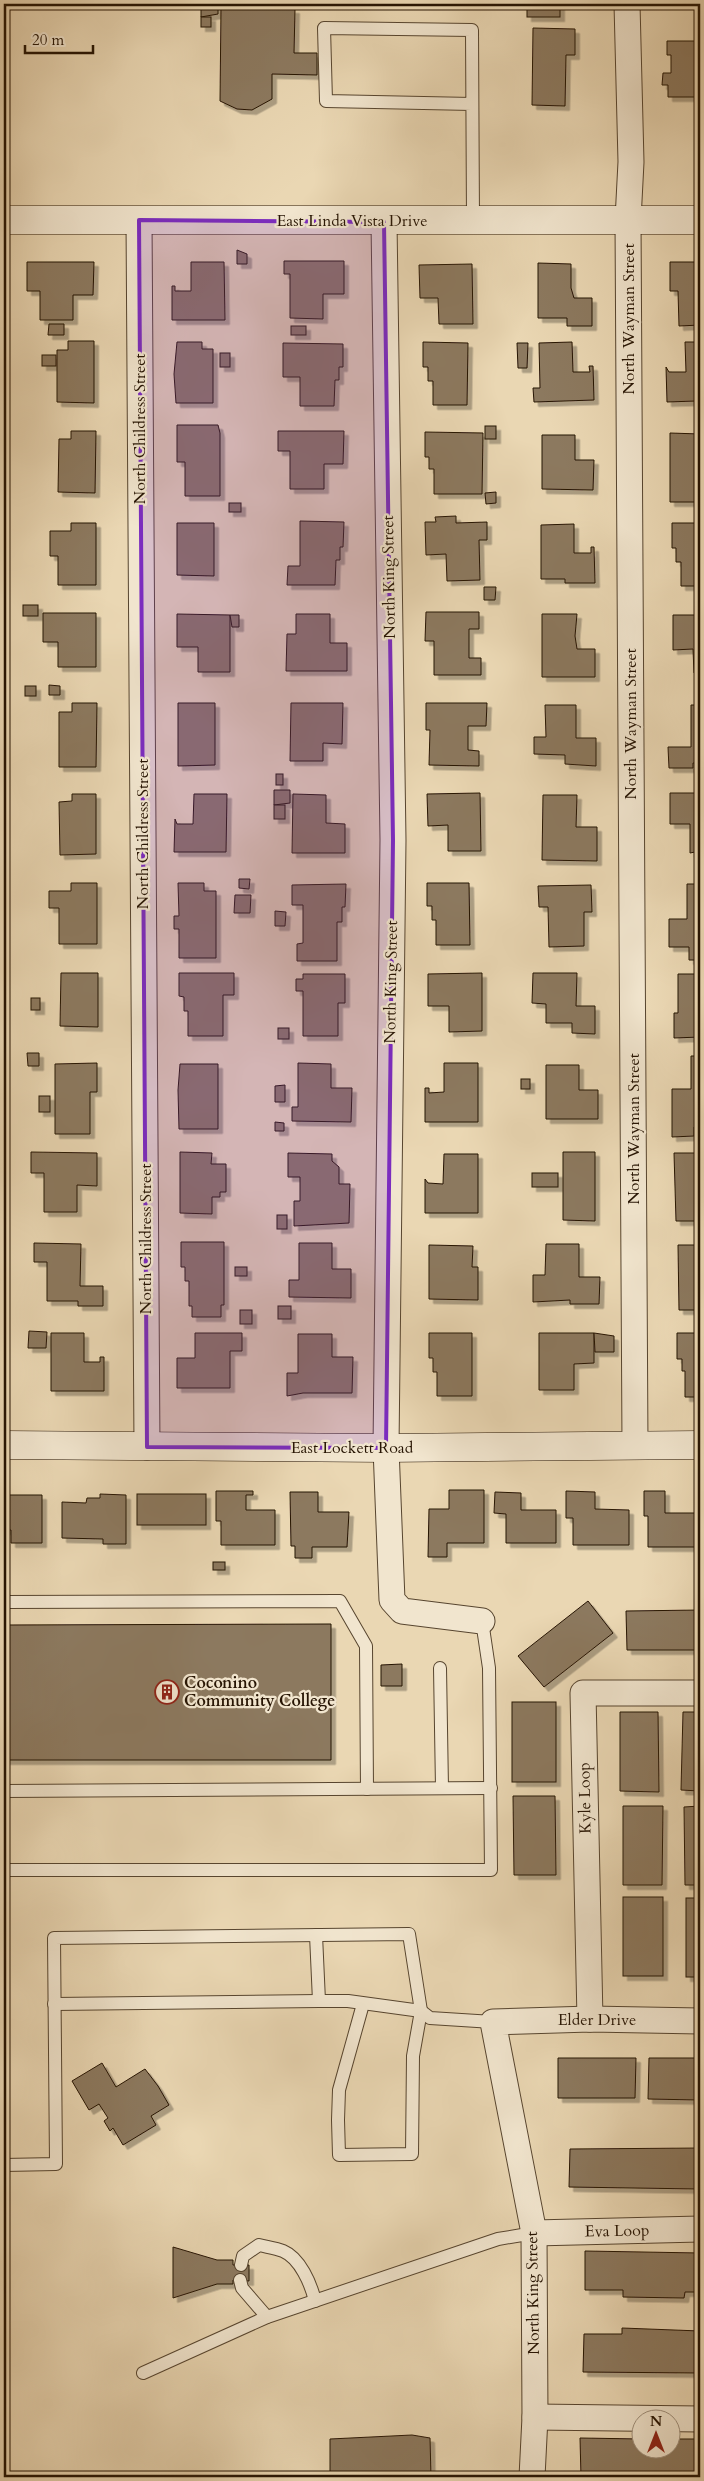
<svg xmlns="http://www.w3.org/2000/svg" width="704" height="2481" viewBox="0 0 704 2481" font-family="Cardo,serif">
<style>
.building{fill:#8c795f;stroke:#261403;filter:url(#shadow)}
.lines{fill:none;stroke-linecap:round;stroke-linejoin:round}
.lane-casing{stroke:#57452f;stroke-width:14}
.street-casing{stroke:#57452f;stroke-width:27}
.secondary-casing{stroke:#261403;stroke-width:29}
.lane{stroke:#f1e5ce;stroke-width:12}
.street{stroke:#f1e5ce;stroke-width:25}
.secondary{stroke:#f1e5ce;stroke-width:28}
.marked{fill:#7b2cbf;fill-opacity:0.2;stroke:#7b2cbf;stroke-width:4;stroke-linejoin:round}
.labels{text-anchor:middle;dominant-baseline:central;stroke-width:4.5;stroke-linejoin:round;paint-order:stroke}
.street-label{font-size:16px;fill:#261403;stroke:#f1e5ce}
.poi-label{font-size:16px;font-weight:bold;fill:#261403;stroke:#f1e5ce;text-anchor:start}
</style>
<defs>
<filter id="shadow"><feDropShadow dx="4.5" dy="4.5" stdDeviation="0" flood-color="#0004"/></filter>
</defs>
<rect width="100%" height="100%" fill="#ead7b3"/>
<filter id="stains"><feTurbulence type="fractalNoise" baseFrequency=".004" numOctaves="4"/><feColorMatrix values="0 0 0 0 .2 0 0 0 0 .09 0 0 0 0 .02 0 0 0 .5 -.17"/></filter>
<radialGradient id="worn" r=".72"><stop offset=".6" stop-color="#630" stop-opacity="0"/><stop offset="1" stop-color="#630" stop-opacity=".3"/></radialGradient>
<g class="building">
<path d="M201,4H218V14L201,17Z"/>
<rect x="527" y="4" width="33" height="13"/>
<path d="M221,8L295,9L294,53H317V75L272,74V99L252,110L237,109L220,101Z"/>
<rect x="201" y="17" width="10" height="10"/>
<path d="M533,28L575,29V55H566L565,106L532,105Z"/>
<path d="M667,41H700V97H668V85H662L663,73H671V55H667Z"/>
<path d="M237,250L247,254V264H237Z"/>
<path d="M284,261H344V294H323V319L290,318V274H284Z"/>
<path d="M27,262H94L93,295H73V320H40V291H27Z"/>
<path d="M191,262H224L225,320H172V286H175V291H191Z"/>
<path d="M670,262H700V325L679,326L678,291H670Z"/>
<path d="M538,263L571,264V288L574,298H592V326H567V318H538Z"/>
<path d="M472,264L473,324H439L438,298H420L419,265Z"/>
<path d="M49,324H64V335H48Z"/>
<rect x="291" y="326" width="15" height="9"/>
<path d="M68,341H94V403L57,402V350H68Z"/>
<path d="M177,342H202V349H213V403H176L174,374Z"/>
<path d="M423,342L468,343L467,405H433V381H428V367H423Z"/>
<path d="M572,342L573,372H590L589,366H593L594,400L534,402L533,388H540L539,343Z"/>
<path d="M685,342H700V396H696V401L667,402L666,367L669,372H686Z"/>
<path d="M283,343L343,344V367H339V380H335L334,406H300V377H283Z"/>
<path d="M517,343H528L527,368H518Z"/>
<rect x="220" y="353" width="10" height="14"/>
<rect x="42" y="355" width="14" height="11"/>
<path d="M177,425H218L220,433V496H185V462H177Z"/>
<rect x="485" y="426" width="11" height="13"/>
<path d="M71,431H96L95,493L58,492L59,439H71Z"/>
<path d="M278,431H344L343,464H324V489H290V451H278Z"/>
<path d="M425,432L483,433L482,494H434V469H429V457H425Z"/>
<path d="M670,433L700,434V502H670Z"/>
<path d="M542,435H575V460H594L593,490L542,489Z"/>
<path d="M496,492V503L486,504L485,493Z"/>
<rect x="229" y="503" width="12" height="9"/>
<path d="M456,516V523L487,522V540H479L480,580L447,581L446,554L426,555L425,522H436L435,517Z"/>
<path d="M300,521L344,522L343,547H340V560H336L335,585H287L288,566H300Z"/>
<path d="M71,523H96V585H58V556H50V531H71Z"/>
<path d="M177,523H214V576L177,575Z"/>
<path d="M672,523H700V586H681V562H676V548H672Z"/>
<path d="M574,524V553H591V547H594L595,583H565V579H541V525Z"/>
<path d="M484,587H496L495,600H484Z"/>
<rect x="23" y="605" width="15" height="11"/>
<path d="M426,612H479V629H469V658H481V675H434V641H425Z"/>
<path d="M43,613H96V667H58V642H43Z"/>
<path d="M177,614L230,615V672H198V647H177Z"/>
<path d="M296,614H330V643H347V671H286L287,634H296Z"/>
<path d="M542,614H577L575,636L577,649H595V677H542Z"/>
<path d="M230,615H239V627H232Z"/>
<path d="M673,615H700V673H694L693,649L673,650Z"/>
<path d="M49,685L60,686V695H49Z"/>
<rect x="25" y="686" width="11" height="10"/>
<path d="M72,703H97L96,767H59V712H72Z"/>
<path d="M178,703H215V765L178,766Z"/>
<path d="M291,703H343L342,744L323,743V761H290Z"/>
<path d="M426,703H487L486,726H468V750L479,751V766L429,765L430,730H426Z"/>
<path d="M545,705H576V738H596V766L565,764V755L534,754V737H546Z"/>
<path d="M691,705H700V763H693V768H669L668,747H691Z"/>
<rect x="276" y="774" width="7" height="11"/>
<path d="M274,790H290V803L274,805Z"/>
<path d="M480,793L481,851H448V825L428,826L427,794Z"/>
<path d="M670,793H700V851L690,853V824H670Z"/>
<path d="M72,794H96V854L60,855L59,802L72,801Z"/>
<path d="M194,794H227L226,852H174L175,819L177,824H193Z"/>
<path d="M293,794L326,795V823L345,824V853H292Z"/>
<path d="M543,795H577L576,827H597V861L542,860Z"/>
<rect x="274" y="805" width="11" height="14"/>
<path d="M239,879H250L249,889L239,888Z"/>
<path d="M71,883H97V944H59V908H49V891H71Z"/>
<path d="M178,883H204V891H216V958H179V929H174V916H179Z"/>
<path d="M427,883H469L470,945H436V920H432V906H427Z"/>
<path d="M346,884L345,907H342V922H337V961H297V944L303,943V905H292V885Z"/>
<path d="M687,884H700V960H689V947H669V919H687Z"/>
<path d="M591,885L592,912H584V946L549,947L548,907H539L538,886Z"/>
<path d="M235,895H251L250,913H234Z"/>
<path d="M275,911L286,912L285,926H275Z"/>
<path d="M61,973H98V1027L60,1026Z"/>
<path d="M179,973H234V995H223V1036H188V1011H184V997L179,996Z"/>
<path d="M482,973V1031L449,1032V1006H428V974Z"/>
<path d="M533,973H577L576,1006H595V1034L572,1033V1023H546V1004L532,1003Z"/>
<path d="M303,974H345V1003H338V1036H303V991H296V979H303Z"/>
<path d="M678,974H700V1037L674,1038V1013H678Z"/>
<rect x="31" y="998" width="9" height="12"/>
<rect x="278" y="1028" width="11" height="11"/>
<path d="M27,1053H39V1066H28Z"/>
<path d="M691,1056H700V1127H694V1136L672,1137V1089H691Z"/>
<path d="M97,1063V1092H90V1134H55V1064Z"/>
<path d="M298,1063L331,1064V1088H352L351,1122L292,1121V1107H298Z"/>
<path d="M444,1063H478V1122H425V1088H429V1093L444,1092Z"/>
<path d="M180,1064H218V1129H179L178,1090Z"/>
<path d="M546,1065H579V1090H598V1119H546Z"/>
<rect x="521" y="1079" width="9" height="10"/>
<path d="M285,1085V1102H275V1086Z"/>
<rect x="39" y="1096" width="11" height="16"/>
<path d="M275,1122L284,1123V1131H275Z"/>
<path d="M31,1152L97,1153V1186L77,1185V1212H44V1173H31Z"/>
<path d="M180,1152L212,1153L211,1164H226V1192H220V1197H212V1214L180,1213Z"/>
<path d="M563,1152H595V1221L563,1220Z"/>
<path d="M288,1153L332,1154V1161L339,1167V1184H350L349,1223L294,1226V1201H300V1177H288Z"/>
<path d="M674,1153H700V1221H676Z"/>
<path d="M444,1154H478V1213H425V1179L428,1183L443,1184Z"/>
<rect x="532" y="1173" width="26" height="14"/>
<rect x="277" y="1215" width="10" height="14"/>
<path d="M181,1242H224V1305H221V1317H192V1306H189V1281H185V1267H181Z"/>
<path d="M34,1243L81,1244L80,1286H103V1306H78V1301H47V1262H34Z"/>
<path d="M299,1243H332V1269H351V1298L289,1297V1280H299Z"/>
<path d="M546,1244H579V1277H600L599,1304H570V1300L533,1302V1275H545Z"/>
<path d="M429,1245L473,1246L472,1267H478V1300L429,1299Z"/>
<path d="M678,1245H700V1304H695V1310H679Z"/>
<rect x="235" y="1267" width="12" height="9"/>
<rect x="278" y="1306" width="13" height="13"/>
<rect x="240" y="1310" width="12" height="14"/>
<path d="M29,1331L47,1332L46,1348H28Z"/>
<path d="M51,1333H84V1362H100V1357H104V1391H51Z"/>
<path d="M195,1333H242V1351H230V1388H177V1358H195Z"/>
<path d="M429,1333H472V1396H437V1372H433V1358H429Z"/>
<path d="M539,1333H594V1363L574,1364V1390H539Z"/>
<path d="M594,1333L614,1336V1352H595Z"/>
<path d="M677,1333H700V1397H685V1371H682V1359H677Z"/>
<path d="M298,1334H332V1357H353L352,1393H303L287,1396V1373H298Z"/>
<path d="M449,1490H484V1543H447V1557H428L429,1509H449Z"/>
<path d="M216,1491H253V1495H246V1510H275V1545H221V1521H216Z"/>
<path d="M566,1491L595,1492V1509L629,1510V1545H573V1518H566Z"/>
<path d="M644,1491H665V1513H700V1547H648V1516H644Z"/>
<path d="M290,1492H318V1512H349L347,1547H312V1558H295V1546H291Z"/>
<path d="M495,1492L521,1493V1510H556V1543H506V1514L494,1513Z"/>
<path d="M100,1494L126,1495V1544H103V1539L62,1538V1502L86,1503L87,1498H100Z"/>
<rect x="137" y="1494" width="69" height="31"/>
<path d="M4,1495H42V1543H11V1530H4Z"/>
<rect x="213" y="1562" width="12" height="8"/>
<path d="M588,1601L613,1633L544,1687L518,1656Z"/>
<path d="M700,1610V1650H627L626,1611Z"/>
<path d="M331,1624V1760H4V1625Z"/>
<path d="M402,1664V1686H381V1665Z"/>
<rect x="512" y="1702" width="44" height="80"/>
<path d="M620,1712H658L659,1792L620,1791Z"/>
<path d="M683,1712H700V1791L681,1790Z"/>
<path d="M513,1796H555L556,1875H514Z"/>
<path d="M623,1806H663L662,1885H623Z"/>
<path d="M700,1806V1885H685L684,1807Z"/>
<rect x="623" y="1897" width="40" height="79"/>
<rect x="686" y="1898" width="14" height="79"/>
<path d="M558,2058H636L635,2098H558Z"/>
<path d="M649,2058H700V2100L648,2099Z"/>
<path d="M102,2063L116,2087L145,2069L158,2086L169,2105L151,2116L156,2125L123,2145L113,2128L110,2131L104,2121L108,2118L99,2104L89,2110L72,2081Z"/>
<path d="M700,2148V2189L569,2187L570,2149Z"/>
<path d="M173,2247L217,2260H233V2265H249V2281L233,2280V2284H217L173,2298Z"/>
<path d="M585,2251L700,2253V2292H685L684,2298L623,2297V2290H585Z"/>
<path d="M622,2328L700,2331V2373L583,2372L584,2334H622Z"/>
<path d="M412,2435L430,2438L431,2477H330V2439Z"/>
<path d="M580,2438L642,2439V2448H672V2439H700V2477H581Z"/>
</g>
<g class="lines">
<g class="lane-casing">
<g id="lane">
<path d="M472,104L326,101L324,28L472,30L473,221"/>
<path d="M4,1602L340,1601L366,1646L367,1789"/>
<path d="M440,1668L442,1788"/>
<path d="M4,1791L491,1788"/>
<path d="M4,1870H491L489,1668L482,1621"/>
<path d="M316,1935L319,2001"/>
<path d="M54,2004L319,2001H348L421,2011L430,2018L493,2022"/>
<path d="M4,2165L56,2164L54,1938L409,1934L421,2011L413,2056L412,2154L339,2155L338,2120L339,2090L363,2004"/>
<path d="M241,2265L243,2256L259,2245C267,2247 276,2248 283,2251C300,2258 311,2284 315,2301"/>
<path d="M240,2280L242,2288L267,2317"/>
<path d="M143,2373L267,2317L498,2239L534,2233"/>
</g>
</g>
<g class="street-casing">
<g id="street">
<path d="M627,4L631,162L628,220L635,1445"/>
<path d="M139,220L147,1447"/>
<path d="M384,222L393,840L386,1448L392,1600L402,1611L482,1621"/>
<path d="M590,2019L583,1693H700"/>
<path d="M534,2233L700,2229"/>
<path d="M535,2417L700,2419"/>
<path d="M532,2477L535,2417L534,2233L493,2022L590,2019L700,2021"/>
</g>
</g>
<g class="secondary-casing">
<g id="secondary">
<path d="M4,220H700"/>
<path d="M4,1445L386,1448L700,1445"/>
</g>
</g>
<use href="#lane" class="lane"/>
<use href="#street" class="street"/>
<use href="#secondary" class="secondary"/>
</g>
<path class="marked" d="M139,220L384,222L393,840L386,1448L147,1447Z"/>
<defs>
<g id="building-ring" transform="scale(1.25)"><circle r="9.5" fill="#f1e5ce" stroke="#8f2418" stroke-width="1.5"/><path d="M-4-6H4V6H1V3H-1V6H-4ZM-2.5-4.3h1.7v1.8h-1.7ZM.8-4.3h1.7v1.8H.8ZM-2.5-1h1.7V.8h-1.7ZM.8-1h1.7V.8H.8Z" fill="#8f2418"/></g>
</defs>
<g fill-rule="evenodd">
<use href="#building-ring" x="167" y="1692"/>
</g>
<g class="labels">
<g class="street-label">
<text x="352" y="221">East Linda Vista Drive</text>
<text transform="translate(629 319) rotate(-90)">North Wayman Street</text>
<text transform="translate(140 429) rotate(-90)">North Childress Street</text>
<text transform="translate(389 577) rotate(-91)">North King Street</text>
<text transform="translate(631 724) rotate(-90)">North Wayman Street</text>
<text transform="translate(143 834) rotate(-90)">North Childress Street</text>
<text transform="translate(391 982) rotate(-89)">North King Street</text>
<text transform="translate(634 1129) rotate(-90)">North Wayman Street</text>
<text transform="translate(146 1239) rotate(-90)">North Childress Street</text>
<text x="352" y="1448">East Lockett Road</text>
<text transform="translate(585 1798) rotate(-91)">Kyle Loop</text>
<text x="597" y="2020">Elder Drive</text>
<text transform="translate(617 2231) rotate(-1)">Eva Loop</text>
<text transform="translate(533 2293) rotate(-91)">North King Street</text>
</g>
<g class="poi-label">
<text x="184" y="1683">Coconino<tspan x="184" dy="18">Community College</tspan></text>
</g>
</g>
<rect width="704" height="2481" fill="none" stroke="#ead7b3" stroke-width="20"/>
<rect x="5" y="5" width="694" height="2471" fill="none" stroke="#261403" stroke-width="2.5"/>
<rect x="10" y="10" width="684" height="2461" fill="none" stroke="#261403"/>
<g transform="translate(656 2434)"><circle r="24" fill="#f1e5ce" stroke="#a0917d"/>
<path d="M0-4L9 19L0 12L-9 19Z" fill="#8f2418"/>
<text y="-8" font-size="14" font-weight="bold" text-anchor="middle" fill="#261403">N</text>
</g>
<path d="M25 45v8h68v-8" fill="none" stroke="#261403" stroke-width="2.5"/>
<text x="32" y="45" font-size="15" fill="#261403" stroke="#f1e5ce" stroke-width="4" paint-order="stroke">20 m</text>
<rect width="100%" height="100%" filter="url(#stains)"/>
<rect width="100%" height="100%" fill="url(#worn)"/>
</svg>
